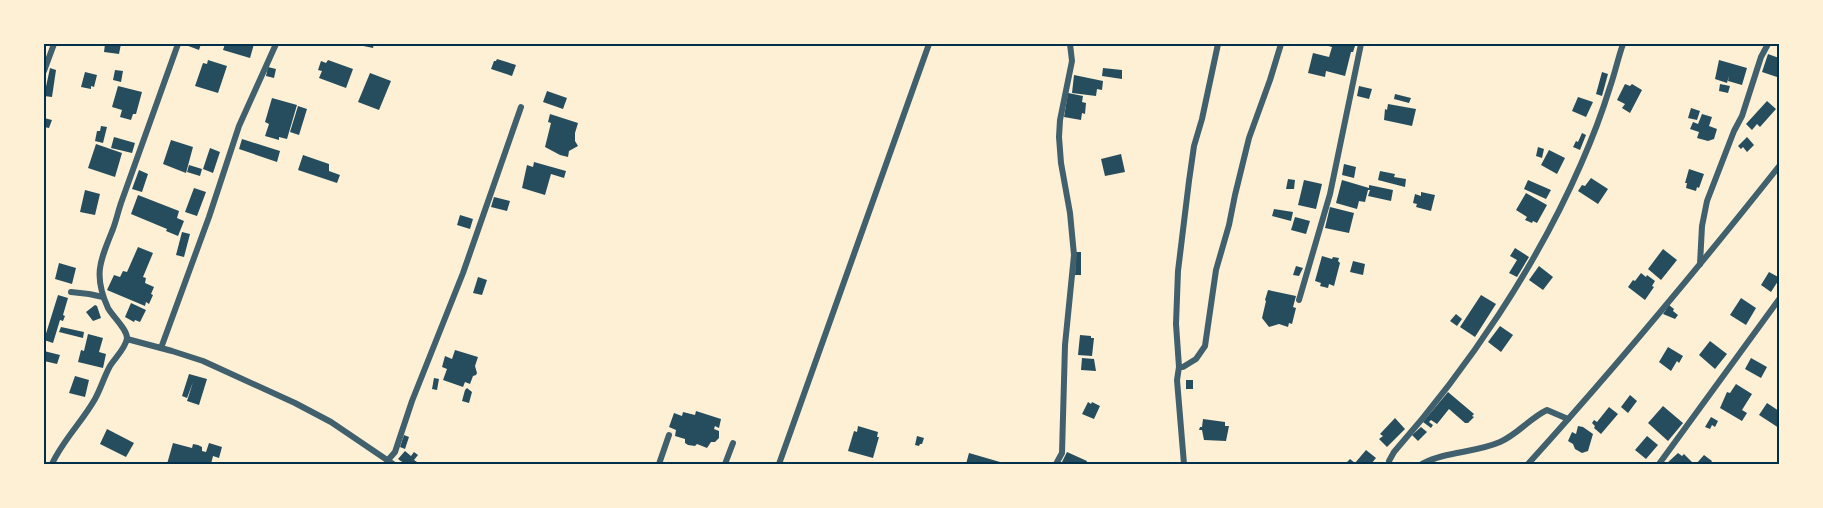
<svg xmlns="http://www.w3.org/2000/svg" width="1823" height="508" viewBox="0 0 1823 508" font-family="Mulish,sans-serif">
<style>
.building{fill:#264d5e}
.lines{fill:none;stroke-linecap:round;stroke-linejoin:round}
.minor{stroke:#3f606c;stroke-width:6}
.neatline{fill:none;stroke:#003049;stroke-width:2}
</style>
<rect width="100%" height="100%" fill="#fdf0d5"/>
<g class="building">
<path d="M105,44H121L119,54L104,52Z"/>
<path d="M183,44H201L199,50Z"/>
<path d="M225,44H254L250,58L223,50Z"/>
<path d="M354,44H374L373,48Z"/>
<path d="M1321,44H1346L1355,46L1353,52H1351L1345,76L1326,71L1325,77L1308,73L1313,53L1329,57L1332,47Z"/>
<path d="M1768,54L1779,58V70L1777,77L1762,72Z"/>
<path d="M497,59L516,65L512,76L491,69L494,61H496Z"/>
<path d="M208,60L227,66L218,93L195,86L203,63L207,64Z"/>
<path d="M328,60L353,69L346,88L319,78L322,71L318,70L321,61L326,63Z"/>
<path d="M1719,60L1747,68L1742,85L1728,81L1729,76L1727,83L1715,79Z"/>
<path d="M268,67L276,69L274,78L266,76Z"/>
<path d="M50,68L56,70L52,97L44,96Z"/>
<path d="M1103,68L1122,70V79L1102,76Z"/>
<path d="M115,70L123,71L121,82L113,80Z"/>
<path d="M85,72L97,75L94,87L91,86V89L81,87Z"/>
<path d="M1602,72L1608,74L1602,96L1596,94Z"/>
<path d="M370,73L391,81L379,110L358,102Z"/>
<path d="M1074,75L1103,81L1102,90L1097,89L1096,96L1072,93Z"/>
<path d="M1625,84L1630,86L1632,84L1642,90L1630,113L1622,108L1625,104L1617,100Z"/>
<path d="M1720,84L1730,86L1728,93L1719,91Z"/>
<path d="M118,86L142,92L136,114H133L131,120L120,117L122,110L112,107Z"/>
<path d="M1359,86L1372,89L1369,99L1357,96Z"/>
<path d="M547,91L567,98L563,109L543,102Z"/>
<path d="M1068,93L1083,96L1082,102L1086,103L1085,114L1082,113L1081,120L1064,117Z"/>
<path d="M1395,94L1411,98L1409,103L1394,99Z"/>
<path d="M1578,97L1593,102L1586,117L1572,111Z"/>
<path d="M272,98L297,105L287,139L279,137V140L265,136L269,124L265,122Z"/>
<path d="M1767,101L1776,109L1760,127L1757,124L1752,130L1746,124Z"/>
<path d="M1388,104L1416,109L1412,126L1384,120L1385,109L1387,110Z"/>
<path d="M298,106L307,109L299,135L290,132Z"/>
<path d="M1691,108L1700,111L1697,120L1688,118Z"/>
<path d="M550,114L578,123L575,133V141L578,146L569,151L568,157L560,155L545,147L551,123L548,122Z"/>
<path d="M1702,114L1712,117L1709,126L1717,129L1714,139L1708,141L1697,138L1699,132L1690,129L1693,122L1698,124Z"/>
<path d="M44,118L52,120L49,128L44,127Z"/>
<path d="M101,126L107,127L103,143L95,141L97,131H100Z"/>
<path d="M1582,133L1586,135L1580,150L1573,147L1576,141L1578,142Z"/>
<path d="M114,137L135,143L132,153L111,148Z"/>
<path d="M1747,137L1754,145L1747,152L1743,147L1741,149L1738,146Z"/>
<path d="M242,139L280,151L277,162L239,149Z"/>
<path d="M171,140L193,147L186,173L163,164Z"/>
<path d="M96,144L122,153L115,177L88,168Z"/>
<path d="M1538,147L1544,149L1542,158L1536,156Z"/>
<path d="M210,148L220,152L213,173L203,169Z"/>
<path d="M1549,150L1565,158L1557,174L1541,165Z"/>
<path d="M1121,154L1125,172L1105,176L1101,159Z"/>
<path d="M303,155L329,164V171L340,175L337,183L298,170Z"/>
<path d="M534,162L566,171L564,178L551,174L545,195L522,188L527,165L533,167Z"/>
<path d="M1344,164L1356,167L1354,178L1342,175Z"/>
<path d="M189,165L202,169L200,176L187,172Z"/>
<path d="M1689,169L1704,174L1699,188L1697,187L1696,191L1686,188L1687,183H1685Z"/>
<path d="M139,170L148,174L142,192L132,189Z"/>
<path d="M1380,171L1395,174L1394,177L1406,179L1405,187L1378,180Z"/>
<path d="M1591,178L1608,189L1598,204L1578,191L1582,185L1585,186Z"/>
<path d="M1288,179L1295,180L1294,189H1286Z"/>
<path d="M1304,180L1322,184L1316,209L1298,205Z"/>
<path d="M1342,180L1369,188V185L1393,190L1391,201L1368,196L1370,190H1368L1365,202L1359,201L1357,209L1336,203Z"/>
<path d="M1528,180L1551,190L1546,199L1524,189Z"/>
<path d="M194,188L206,192L197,216L185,212Z"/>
<path d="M85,190L100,194L95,215L80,212Z"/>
<path d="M1421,192L1435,195L1431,211L1416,207L1417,204L1413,203L1415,194L1421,196Z"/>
<path d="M1526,193L1547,205L1537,223L1533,221L1532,223L1525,220L1527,217L1516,210Z"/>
<path d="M138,195L179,211L177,218L184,221L178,236L166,231L167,229L131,214Z"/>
<path d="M494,197L510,201L507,211L491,207Z"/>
<path d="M1330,207L1354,213L1349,233L1325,228Z"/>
<path d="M1274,209L1293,212L1291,221L1272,216Z"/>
<path d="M460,215L473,219L470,229L457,225Z"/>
<path d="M1295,217L1310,221L1306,234L1291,230Z"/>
<path d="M182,232L190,234L184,257L176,255Z"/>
<path d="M138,247L153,253L143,277L146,278L145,283L154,287L151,294L153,295L149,304L146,302L145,306L107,290L114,275L120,277L123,271L127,272Z"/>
<path d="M1515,248L1529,257L1517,277L1509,273L1517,260L1510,256Z"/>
<path d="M1663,249L1677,260L1661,280L1648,269Z"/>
<path d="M1076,252H1081V275H1075Z"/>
<path d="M1322,256L1332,259L1333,257L1339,258L1338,261L1340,263L1334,286L1329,284L1328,288L1320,286L1321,283L1315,281Z"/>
<path d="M1353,261L1365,264L1363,275L1350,272Z"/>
<path d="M59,263L76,268L72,284L55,279Z"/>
<path d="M1296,266L1303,268L1299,276L1293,275Z"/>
<path d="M1539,266L1553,277L1543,290L1529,280Z"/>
<path d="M1769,272L1780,278L1771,292L1761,285Z"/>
<path d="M1641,273L1646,277L1647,275L1655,281L1652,286L1654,287L1645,300L1628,287L1633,280L1635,281Z"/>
<path d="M478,277L487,280L482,295L473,293Z"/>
<path d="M1268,290L1296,296L1293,307L1296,308L1292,324L1289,323L1288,327L1279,324L1269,327L1262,318L1266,301L1265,300Z"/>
<path d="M58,295L68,298L63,315L65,316L63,321L60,320L53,343L44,340Z"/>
<path d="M1481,295L1496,304L1475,337L1460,327Z"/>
<path d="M1741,298L1756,308L1746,325L1730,315Z"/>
<path d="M131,303L146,310L140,322L135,320L134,322L125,317Z"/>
<path d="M95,305L97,306L101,318L93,321L86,312Z"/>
<path d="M1669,305L1674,309L1673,311L1678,315L1675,319L1663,314Z"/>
<path d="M1456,314L1462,319L1457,326L1450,321Z"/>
<path d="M1500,326L1513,335L1501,352L1488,342Z"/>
<path d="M61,327L84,332L83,338L59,332Z"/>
<path d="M88,334L103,338L99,352L106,354L103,368L78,362L81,350L84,351Z"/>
<path d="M1080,335L1091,336V338H1094L1092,356L1078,355Z"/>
<path d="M1710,341L1727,354L1715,369L1699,355Z"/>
<path d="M1668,347L1683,356L1679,363L1677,361L1671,371L1659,362Z"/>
<path d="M455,350L478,357L475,366L477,373L476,375L473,376L470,384L465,382L463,387L443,380L447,369L442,367L445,356L452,359Z"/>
<path d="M44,351L60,355L57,364L44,361Z"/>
<path d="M1082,358L1094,359L1096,371L1081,370Z"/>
<path d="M1751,358L1767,367L1761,378L1745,369Z"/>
<path d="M189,374L207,379L199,405L187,401L193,382L187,398L182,396Z"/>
<path d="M75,376L89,380L85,397L69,393Z"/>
<path d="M434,378L439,379L437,390L432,389Z"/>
<rect x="1186" y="380" width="7" height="9"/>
<path d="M1736,384L1752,394L1742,410L1747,413L1742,421L1720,408L1727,392L1730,393Z"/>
<path d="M467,388L472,392L469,403L462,401L465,390Z"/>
<path d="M1448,392L1474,414L1472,416L1474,417L1468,423H1465L1449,409L1437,424L1431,420L1429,422L1433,425L1431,428L1423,422Z"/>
<path d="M1630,395L1637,401L1628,413L1621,407Z"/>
<path d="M1088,402L1091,404L1092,402L1100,406L1094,419L1082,414Z"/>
<path d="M1767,403L1779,411V428L1759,415Z"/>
<path d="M1663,406L1683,423L1668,441L1648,423Z"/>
<path d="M1609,407L1618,414L1601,434L1594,428L1595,426L1592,423L1594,420L1597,422Z"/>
<path d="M696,411L721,419L719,428L715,426L714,429L719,431V438L715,442H711L707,448L697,444L695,446L688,445L685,443V439L675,436L676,430L669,427L674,413L682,416L683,412L695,415Z"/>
<path d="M1711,417L1718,421L1715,427L1712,425L1710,429L1705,427Z"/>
<path d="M1395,418L1405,429L1387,447L1379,439L1383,436L1380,434Z"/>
<path d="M1203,419L1225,422V426H1229L1226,441L1204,440L1202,430H1199L1200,427H1202Z"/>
<path d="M858,426L878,432L877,437H879L873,458L848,451L854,431L857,432Z"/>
<path d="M1578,426L1583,427L1593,434L1588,451L1582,453L1575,449L1573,444L1568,441L1572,432L1576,434Z"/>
<path d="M1421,427L1427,432L1418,441L1412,435Z"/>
<path d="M107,429L134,443L126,457L100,444Z"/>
<path d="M404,435L409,437L405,449L400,447Z"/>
<path d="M917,436L924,438L922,444H920L919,446L915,445Z"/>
<path d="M1647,436L1658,445L1646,459L1635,450Z"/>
<path d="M173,443L192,448L193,444L198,445L202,447V451L206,452L209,443L222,447L219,458L213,456L211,464H167Z"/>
<path d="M1366,450L1376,458L1371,464H1345L1350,459L1355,463Z"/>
<path d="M405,451L411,456L414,452L418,455L414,460L420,464H405L398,459Z"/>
<path d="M1067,452L1087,461L1086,464H1061Z"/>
<path d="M969,453L1007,464H966Z"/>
<path d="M1678,453L1682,456L1684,454L1694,464H1666Z"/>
<path d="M1704,455L1712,461L1710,464H1696Z"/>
</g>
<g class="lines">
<g class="minor">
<path d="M44,71L54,44"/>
<path d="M1700,264L1702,226L1707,201L1734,131L1742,116L1761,57L1768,44"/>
<path d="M71,292L89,294L103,297"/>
<path d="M1299,300L1330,194L1361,44"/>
<path d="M127,339L172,351L203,361L295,403L331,422L393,464"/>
<path d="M161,348L209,217L239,126L276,44"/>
<path d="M1179,367H1183L1196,359L1205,346L1216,270L1229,225L1235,195L1249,138L1270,80L1281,44"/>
<path d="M388,460L395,452L412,401L463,273L521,107"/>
<path d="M52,464C63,440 82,422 95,399C101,388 104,377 110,366C115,358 126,348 127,338C127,329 113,317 108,308C93,275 100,261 113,229C116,221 118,212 121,203L178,44"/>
<path d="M659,464L669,435"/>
<path d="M725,464L733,443"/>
<path d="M779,464L929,44"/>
<path d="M1056,464L1062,453L1065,345L1074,255L1070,213L1061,163L1059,137L1060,120L1072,61L1070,44"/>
<path d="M1184,464L1177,380L1179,367L1176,324L1178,271L1189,181L1194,146L1202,119L1218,44"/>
<path d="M1389,464V461L1394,452C1468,368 1536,267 1581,164C1592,139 1602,113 1610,87C1615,73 1618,58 1623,44"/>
<path d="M1422,464C1446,451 1475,453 1500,442C1518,434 1530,418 1547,410L1568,419"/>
<path d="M1528,464C1615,368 1699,267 1780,165"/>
<path d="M1659,464L1780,298"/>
</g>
</g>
<rect width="1823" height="508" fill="none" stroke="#fdf0d5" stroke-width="90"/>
<rect x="45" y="45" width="1733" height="418" class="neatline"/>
</svg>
